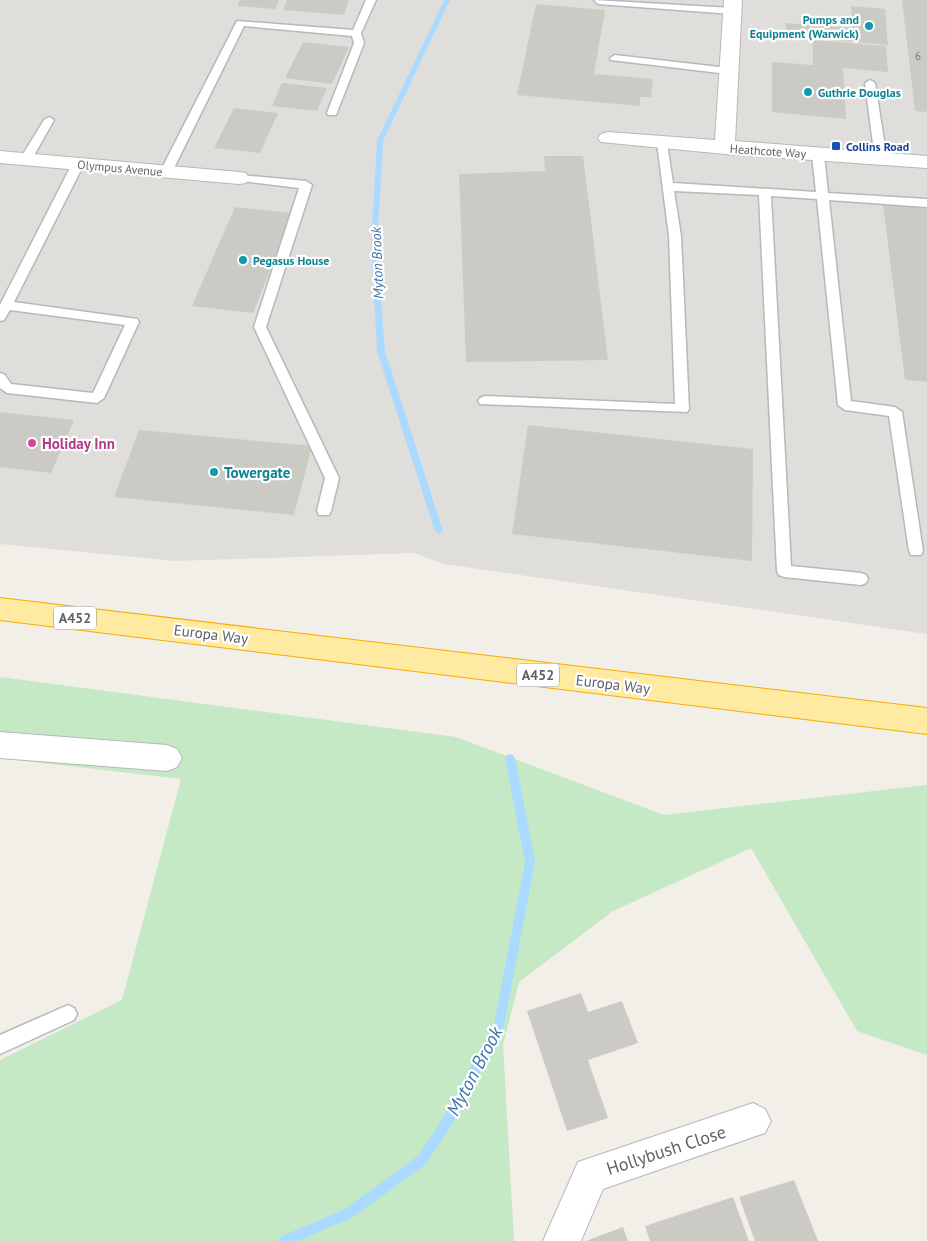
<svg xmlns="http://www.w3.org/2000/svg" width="927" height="1241" viewBox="0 0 927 1241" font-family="'PT Sans',sans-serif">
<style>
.industrial{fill:#e0deda}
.green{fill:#c5e8c5}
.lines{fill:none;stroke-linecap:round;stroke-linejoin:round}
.stream{fill:#aadaff;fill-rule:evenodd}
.building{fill:#cccac5}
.service-casing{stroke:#b5b8bc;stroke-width:3}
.minor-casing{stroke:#b5b8bc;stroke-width:2}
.trunk-casing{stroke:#f9ab00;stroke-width:2}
.service{fill:#fff;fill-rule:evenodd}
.minor{fill:#fff;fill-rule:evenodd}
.trunk{fill:#feeaa1;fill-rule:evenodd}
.culture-dot{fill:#0f9aa8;stroke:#fff;stroke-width:2}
.transit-dot{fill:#1a4fb4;stroke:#fff;stroke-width:2}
.hotel-dot{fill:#d1479c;stroke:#fff;stroke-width:2}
.labels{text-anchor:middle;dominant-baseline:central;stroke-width:4.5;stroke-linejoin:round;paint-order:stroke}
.far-number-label{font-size:11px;fill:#7a7d7f}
.far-culture-label{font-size:12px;font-weight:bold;fill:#0d838f;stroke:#fff;text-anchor:start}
.far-transit-label{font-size:12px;font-weight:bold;fill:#164399;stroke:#fff;text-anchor:start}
.far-street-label{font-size:12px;fill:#5f6368;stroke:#fff}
.far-water-label{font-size:14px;font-style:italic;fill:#4174aa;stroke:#fff}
.shield{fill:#fff;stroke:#8f9295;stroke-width:1}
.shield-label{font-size:14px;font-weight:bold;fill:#5f6368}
.hotel-label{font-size:15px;font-weight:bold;fill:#b23c85;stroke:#fff;text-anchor:start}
.culture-label{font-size:15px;font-weight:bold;fill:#0d838f;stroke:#fff;text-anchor:start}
.street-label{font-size:15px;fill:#5f6368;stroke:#fff}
.near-street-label{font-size:18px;fill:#5f6368;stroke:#fff}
.near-water-label{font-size:19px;font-style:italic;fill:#4174aa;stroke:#fff}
</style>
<rect width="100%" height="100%" fill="#f1efe8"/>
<path class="industrial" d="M0,0H927V634L444,564L414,553L176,561L0,544Z"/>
<path class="green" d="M0,677L456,737L664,815L927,785V1055L857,1031L751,848L613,911L519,982L503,1045L514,1241H0V1060L122,1000L181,779L0,758Z"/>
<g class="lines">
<g class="stream">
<path d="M444,0H450L383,141L377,246L385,351L443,531L439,534L435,531L377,351L371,246L377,141Z"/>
<path d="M510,754L513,755L515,758L535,862L503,1030L448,1131L426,1164L353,1217L298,1241H278L280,1237L345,1209L418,1156L440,1123L494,1025L525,862L505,758L507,755Z"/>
</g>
</g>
<g class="building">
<path d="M240,0H279L275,9L237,6Z"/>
<path d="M287,0H349L344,15L283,10Z"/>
<path d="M902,0H927V112L915,111Z"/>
<path d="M536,4L605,10L594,74L653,79L651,97H640V106L517,95Z"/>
<path d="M851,6L885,9L888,45L786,36V23L853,28Z"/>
<path d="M813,40L886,46L888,72L843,68L846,119L772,112V62L813,65Z"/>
<path d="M303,42L349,47L332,84L285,78Z"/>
<path d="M282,83L327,88L317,111L272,106Z"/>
<path d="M234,108L278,113L260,153L214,148Z"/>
<path d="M544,156H583L608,360L466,362L459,174L545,171Z"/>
<path d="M883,204L927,208V382L905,380Z"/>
<path d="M235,207L293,213L253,313L192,306Z"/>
<path d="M0,412L74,420L51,473L0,467Z"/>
<path d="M528,425L753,449L752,561L512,534Z"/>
<path d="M139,430L312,446L294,515L114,497Z"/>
<path d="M581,993L588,1012L622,1001L638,1043L588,1060L608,1118L567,1131L527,1011Z"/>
<path d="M794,1180L818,1241H755L739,1197Z"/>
<path d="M733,1197L749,1241H650L645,1226Z"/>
<path d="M623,1227L628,1241H586Z"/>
</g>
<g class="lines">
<g class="service-casing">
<g id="service">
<path d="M366,0H376L361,33L364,43L336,115H328L327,113L354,43L352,36L244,26L172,172L166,175L162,174L160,172L237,21L353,30Z"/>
<path d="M594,0L732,8L737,11L732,14L598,4Z"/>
<path d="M615,55L728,68L733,71L728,74L611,60L610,58Z"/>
<path d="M870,80L875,83L887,159L881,162L875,159L865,83Z"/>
<path d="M49,117L54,120L32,159L30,161H22L20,159L44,120Z"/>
<path d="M662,140L667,143L673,183L816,192L812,155L818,152L824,155L828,193L927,199V207L829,200L851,401L895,407L902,412L923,551L921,555H911L909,551L889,416L845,410L838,405L817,199L771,196L791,566L861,573L866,575L868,579L866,583L861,585L784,577L779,575L777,571L759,195L674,191L681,236L689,409L687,412L480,404L478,401L480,398L485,396L675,404L669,236L657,143Z"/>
<path d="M78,161L84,164L14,302L137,319L139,322L104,398L97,403L7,393L0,388V373L5,375L11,384L93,393L125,325L10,310L4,320L0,321V305L72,164Z"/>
<path d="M239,175L306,181L312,185L266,327L339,478L331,511L329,515H319L317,511L325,478L254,327L299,188L235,180V176Z"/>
<path d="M68,1005L74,1008L77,1014L74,1020L0,1054V1035Z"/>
</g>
</g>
<g class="minor-casing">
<g id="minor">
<path d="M724,0H742L735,141L927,156V168L725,154L601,142L598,138L601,134L608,132L715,140Z"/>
<path d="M0,151L239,172L246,173L249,178L246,183L239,184L0,163Z"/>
<path d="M0,732L167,745L177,749L182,758L177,767L167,771L0,758Z"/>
<path d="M753,1103L765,1109L771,1121L765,1133L603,1189L581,1241H543L578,1162Z"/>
</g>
</g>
<g class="trunk-casing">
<path id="trunk" d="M0,598L927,708V734L0,620Z"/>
</g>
<use href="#service" class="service"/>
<use href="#minor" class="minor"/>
<use href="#trunk" class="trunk"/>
</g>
<g class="culture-dot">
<circle cx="869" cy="26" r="5"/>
<circle cx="808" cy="92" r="5"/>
<circle cx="243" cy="260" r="5"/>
<circle cx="214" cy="472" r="5"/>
</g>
<rect class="transit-dot" x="831" y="141" width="10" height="10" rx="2.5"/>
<circle class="hotel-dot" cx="32" cy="443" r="5"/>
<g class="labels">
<g class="far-number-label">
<text x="918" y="56">6</text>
</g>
<g class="far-culture-label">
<text x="859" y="19" text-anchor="end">Pumps and<tspan x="859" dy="14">Equipment (Warwick)</tspan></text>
<text x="818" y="92">Guthrie Douglas</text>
<text x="253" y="260">Pegasus House</text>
</g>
<g class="far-transit-label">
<text x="846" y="146">Collins Road</text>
</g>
<g class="far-street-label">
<text transform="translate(768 151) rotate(4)">Heathcote Way</text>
<text transform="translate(120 168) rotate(5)">Olympus Avenue</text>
</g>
<g class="far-water-label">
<text transform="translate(377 263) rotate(-92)">Myton Brook</text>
</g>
<g class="shield">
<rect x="54" y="606.5" width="42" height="23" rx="4"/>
<rect x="517" y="663.5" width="42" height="23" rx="4"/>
</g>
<g class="shield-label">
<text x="75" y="618">A452</text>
<text x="538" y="675">A452</text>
</g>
<g class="hotel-label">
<text x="42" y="443">Holiday Inn</text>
</g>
<g class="culture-label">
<text x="224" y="472">Towergate</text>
</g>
<g class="street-label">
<text transform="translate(211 634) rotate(7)">Europa Way</text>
<text transform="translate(613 684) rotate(7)">Europa Way</text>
</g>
<g class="near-street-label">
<text transform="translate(666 1150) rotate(-18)">Hollybush Close</text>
</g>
<g class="near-water-label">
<text transform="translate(474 1071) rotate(-62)">Myton Brook</text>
</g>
</g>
</svg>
